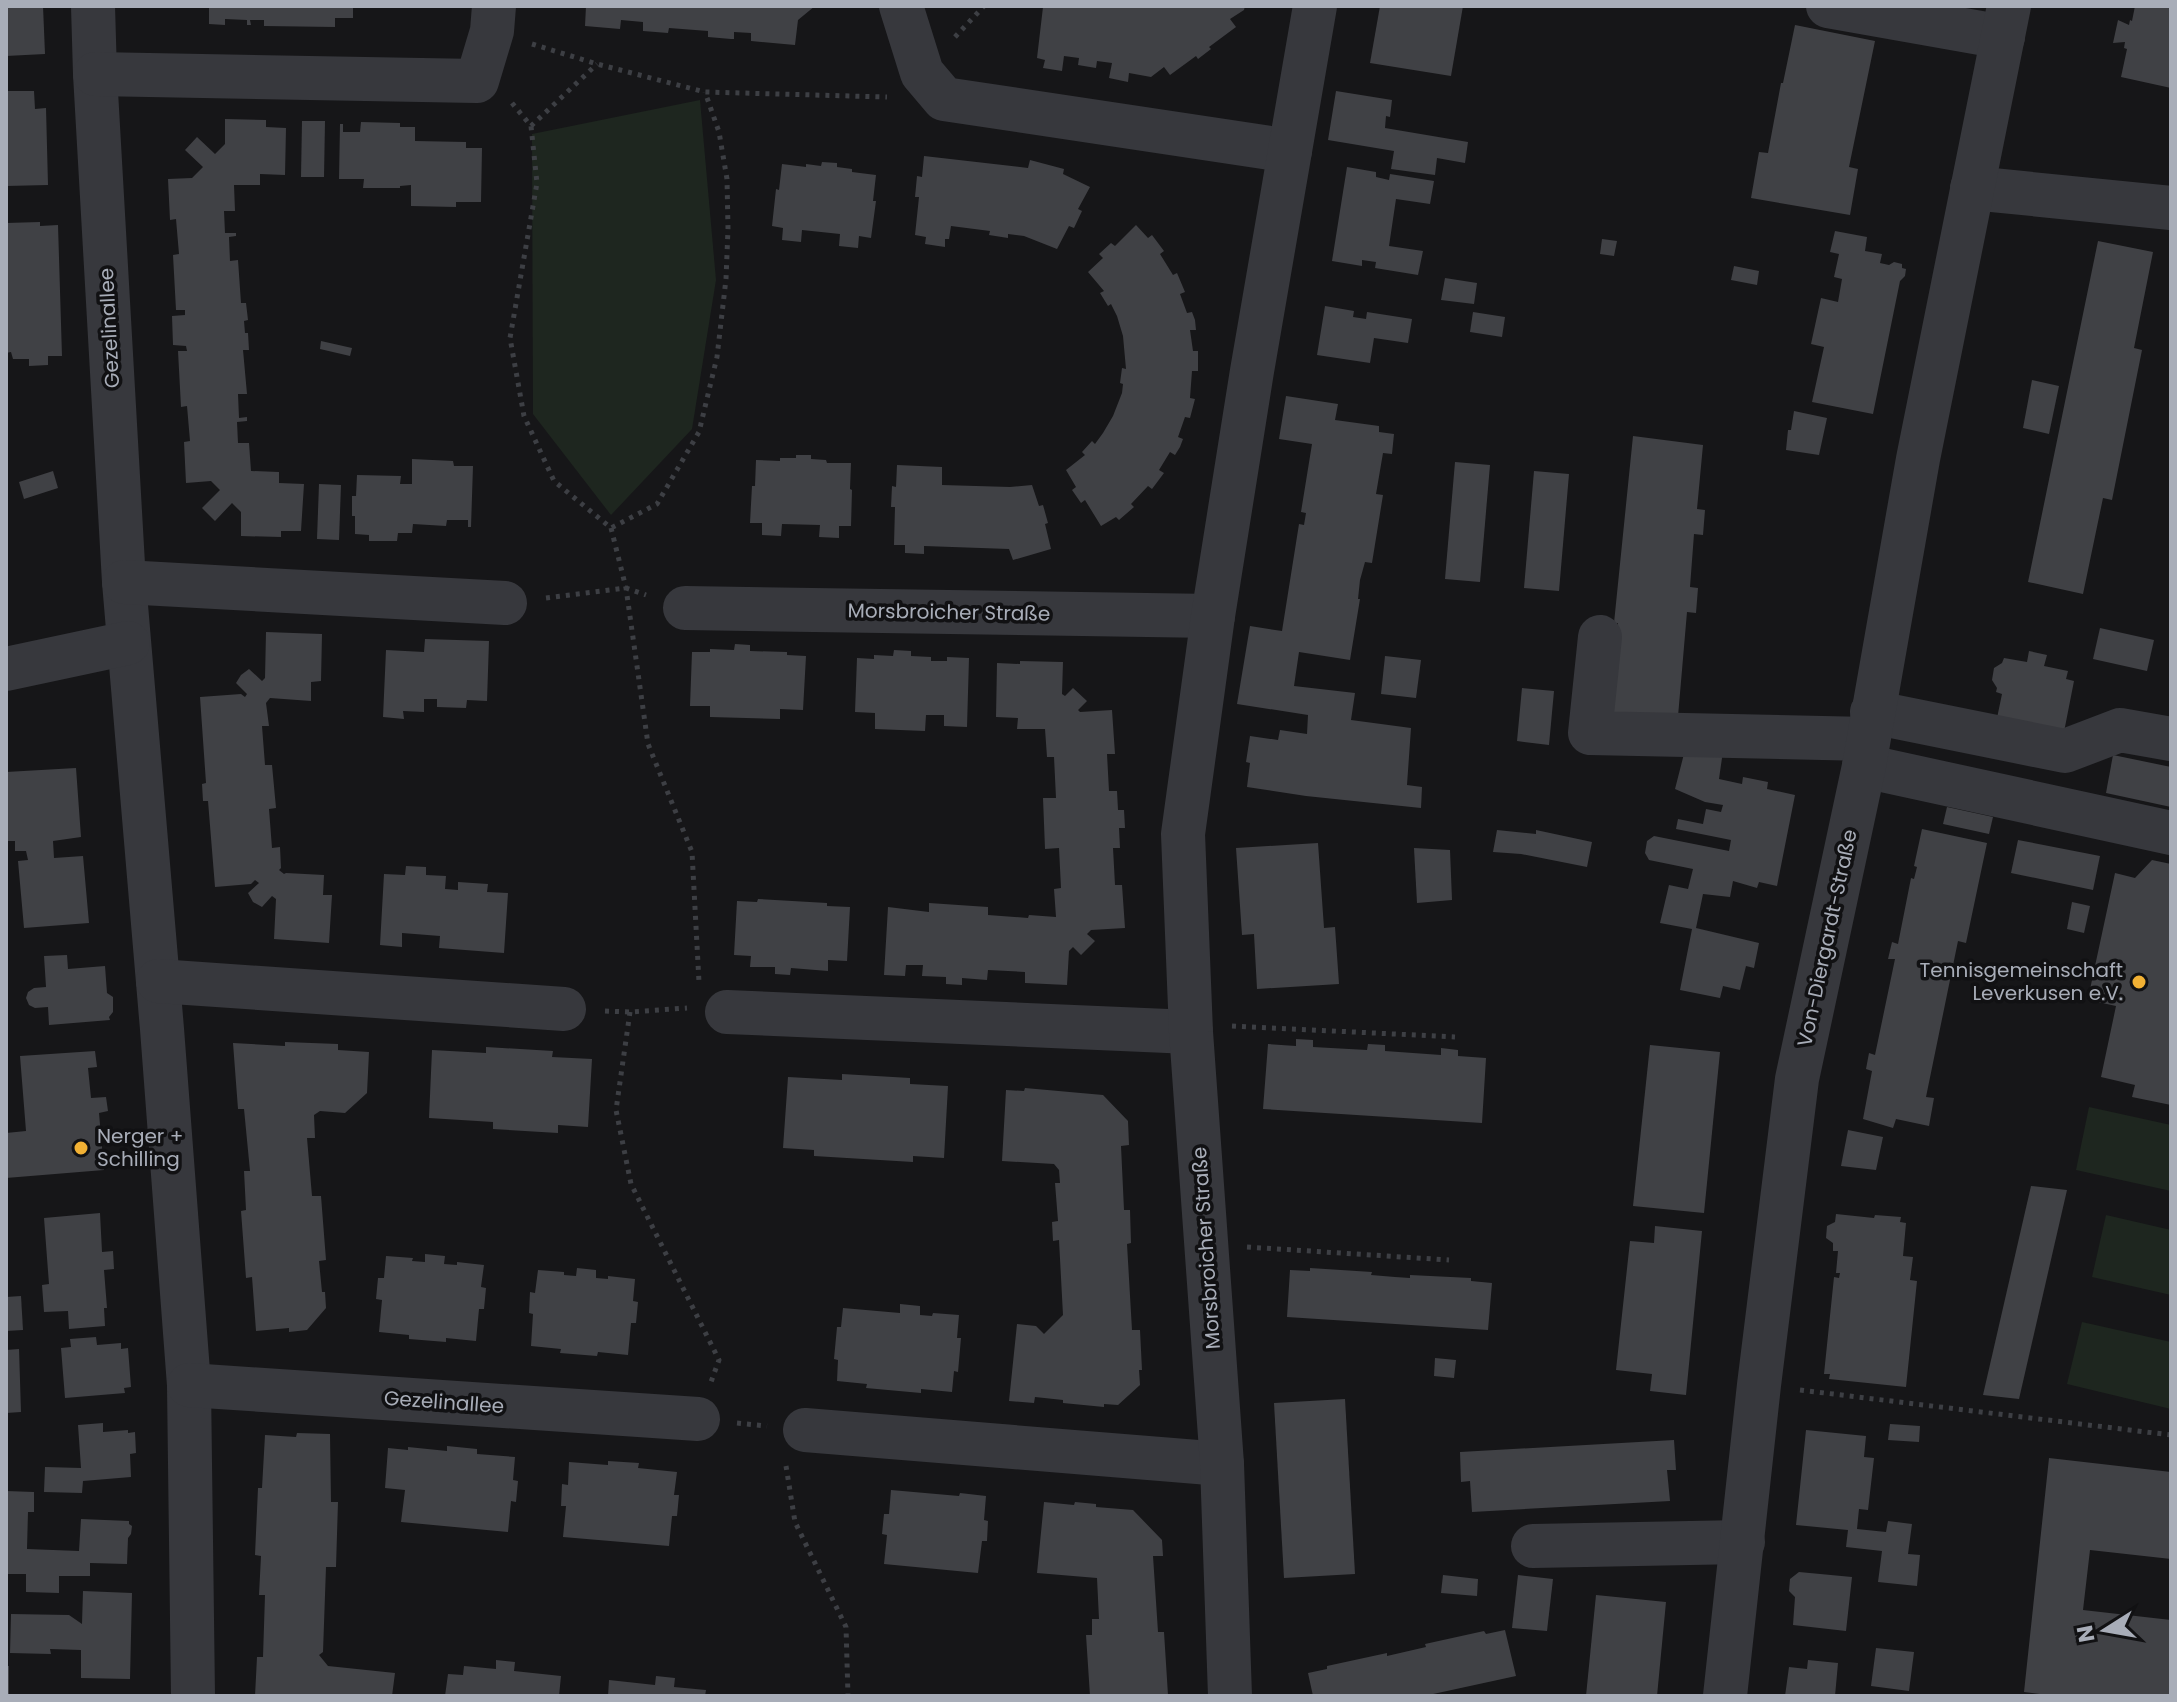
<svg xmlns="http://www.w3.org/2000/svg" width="2177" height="1702" viewBox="0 0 2177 1702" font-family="Poppins,sans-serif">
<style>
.green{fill:#1e261f}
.building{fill:#404145}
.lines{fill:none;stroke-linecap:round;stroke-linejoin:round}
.path{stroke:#3d3f44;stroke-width:5;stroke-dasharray:4 6;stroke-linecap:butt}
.minor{stroke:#37383d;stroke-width:44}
.poi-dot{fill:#f2b134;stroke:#111113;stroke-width:3}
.labels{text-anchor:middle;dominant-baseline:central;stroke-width:7;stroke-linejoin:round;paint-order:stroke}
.street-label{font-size:20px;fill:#a8adb8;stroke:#111113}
.poi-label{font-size:20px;fill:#a8adb8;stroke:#111113;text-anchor:end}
</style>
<rect width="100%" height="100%" fill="#161618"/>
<g class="green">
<path d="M700,100L716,280L692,429L611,515L533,414L532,134Z"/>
<path d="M2089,1107L2171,1125V1191L2076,1170Z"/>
<path d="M2106,1215L2171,1230V1295L2092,1277Z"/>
<path d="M2082,1322L2171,1342V1409L2067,1384Z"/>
</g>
<g class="building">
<path d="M6,6H43L45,54L6,56Z"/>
<path d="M209,6H353V18H335V27L264,26V20H250L251,25H247V20L225,19V25L209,24Z"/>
<path d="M586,6H815L798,20L795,45L751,41V33L734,32V39H731L708,37V31L669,28L668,33L643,31V22L621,20L620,29L585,26Z"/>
<path d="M1045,6H1245L1244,10L1230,19L1236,27L1209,47L1211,49L1198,59L1196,56L1170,75L1164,67L1151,77L1129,73L1128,82L1109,78L1112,63L1097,61L1096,68L1078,65L1079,58L1064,56L1062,71L1043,68L1045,60L1037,58L1043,7Z"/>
<path d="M1380,6H1463L1451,76L1370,63Z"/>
<path d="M2135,6H2171V88L2121,77L2127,49L2124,48L2125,42L2113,43L2118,20L2129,25L2130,20L2132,21Z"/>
<path d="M1795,25L1875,41L1849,167L1858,169L1850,215L1751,198L1759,152L1768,153L1781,83H1783Z"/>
<path d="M6,91H34L35,109L46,108L48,185L6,186Z"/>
<path d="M1336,91L1392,100L1390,117L1386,116L1385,128L1468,142L1465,163L1437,158L1435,175L1391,169L1394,151L1328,140Z"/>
<path d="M225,119L266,120V127L286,128L285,175L260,174V185H234L235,211H224L225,233H236V236L229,237L230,261L238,260L241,303H246L248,320L244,321L245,333H248L249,350H243L247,394H238L239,418L247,417V421L237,422L238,443H249L251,471L279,472V483L304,484L301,531H281V537L241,536V512L232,503L215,521L202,508L220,490L211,481L186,483L184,442L190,441L187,406L181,407L178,351H187L186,346L173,345L172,316L185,315V310H176L173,255L179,254L176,219L170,220L168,179L192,178L203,167L185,150L197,137L215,154L225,144Z"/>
<path d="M302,121H325L324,177H301Z"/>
<path d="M361,122L400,123V127H415V141L466,142V148H482L481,202H456V207L411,206V185L400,186V188H363L364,179H339L340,124H343V132H360Z"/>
<path d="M924,156L1028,168L1030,160L1064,169L1063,174L1090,187L1078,209L1082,211L1074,228L1069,226L1057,249L1024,236L1008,234V238L989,235L990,231L951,226L949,239H945V247L925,244L926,237L915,235L919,197H915L917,176L922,177Z"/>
<path d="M822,162L837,163V167L852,169V172L876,175L873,201H876L871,238L859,236L858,248L839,246L840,234L802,230L801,242L782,240L783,228L772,226L776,189L779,190L782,164L806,167V164L821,166Z"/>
<path d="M1347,167L1376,172V177L1389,180L1390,174L1434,181L1430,204L1396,199L1389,246L1423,251L1418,275L1375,268L1376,262L1362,260V266L1332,261Z"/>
<path d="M40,222V226L58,225L62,356H48V365L29,366V359H13L11,352L6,353V223Z"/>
<path d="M1136,225L1148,238L1152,235L1164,251L1160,254L1173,275L1177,273L1185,292L1180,294L1187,313L1192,312L1195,320L1196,330H1190L1193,351H1198V371H1192L1190,398L1195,399L1190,418L1185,417L1178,437L1183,439L1180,447L1175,455L1170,452L1159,470L1164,473L1152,489L1148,486L1131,504L1134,507L1119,520L1116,517L1101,526L1085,500L1081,503L1072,490L1076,487L1066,470L1085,455L1082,452L1092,441L1095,444L1103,433L1113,416L1122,393L1123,384L1120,383L1122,368L1126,369L1123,336L1117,316L1111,304L1108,306L1100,293L1104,291L1088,272L1103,258L1099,254L1111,243L1115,246Z"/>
<path d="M1835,231L1867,237L1865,251L1882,254L1880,263L1889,265L1894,262L1902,264V268L1906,269L1905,276L1900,281L1873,414L1812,402L1824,347L1811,344L1821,298L1838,302L1842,279L1834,277L1839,254L1830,252Z"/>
<path d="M1602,239L1617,241L1614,256L1600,254Z"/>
<path d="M2098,241L2153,252L2134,348L2142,350L2112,500L2103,498L2083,594L2028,582Z"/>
<path d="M1734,266L1759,271L1757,285L1731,280Z"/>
<path d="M1445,278L1477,283L1474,304L1441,300Z"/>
<path d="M1325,306L1354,311L1353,317L1366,319L1367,312L1412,319L1408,343L1374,338L1370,363L1317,355Z"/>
<path d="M1473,312L1505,317L1502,337L1470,332Z"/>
<path d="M321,341L352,348L350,356L320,349Z"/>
<path d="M2032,380L2059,386L2049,434L2023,428Z"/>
<path d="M1286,396L1338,404L1335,420L1379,426V432L1394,434L1392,454L1383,453L1376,494L1383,495L1372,563L1365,562L1360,580L1358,599H1360L1350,660L1299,652L1294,686L1355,693L1351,720L1411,728L1407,785L1422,787L1421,808L1306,796L1247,787L1250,763L1246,762L1250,736L1278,740L1280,730L1307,734L1308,715L1237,704L1250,626L1282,631L1299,524L1304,525L1306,513L1301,512L1312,444L1279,439Z"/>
<path d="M1794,411L1827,418L1819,455L1786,450L1788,430H1791Z"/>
<path d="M1633,436L1703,445L1697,509L1705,510L1703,535L1694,534L1690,587L1698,588L1696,613L1687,612L1677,728L1609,722L1618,623H1614Z"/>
<path d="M796,455H811V459L826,460L827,463H851L850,489L852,490L851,526H839V538L819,537L820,525L782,524L781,536L762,535V523H750L752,486H755L756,460L780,461V458H796Z"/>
<path d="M412,459L453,461L454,466H473L471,527H468V520H447L446,526L413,524L412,533H398L397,541H369V535L355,534V516H352V496H356L357,475L401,476L400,484H412Z"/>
<path d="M1455,462L1490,465L1480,582L1445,579Z"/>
<path d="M897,465L942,467V485L1010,487L1032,485L1039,506L1043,505L1048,523L1045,524L1051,549L1013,560L1009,549L924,546V554L905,553V545H894L895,507H891L892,486L896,487Z"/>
<path d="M53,471L58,488L24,499L19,482Z"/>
<path d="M1534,471L1569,474L1559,591L1524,588Z"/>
<path d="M319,484L341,485L339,540L317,539Z"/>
<path d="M2100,628L2154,640L2147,671L2093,659Z"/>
<path d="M266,632L322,634L321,681L311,682V701L270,698L266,703L269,726H262L265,765H272L276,808L269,809L272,848L280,847L281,868L279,870L284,874L286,873L324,875L323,895H332L329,943L274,939L276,899L272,896L262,907L253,902L248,893L259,883L255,880L251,884L215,887L208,801H203L202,784L206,783L200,697L241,694L245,697L247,694L236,683L241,675L249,669L262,681L265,678Z"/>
<path d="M425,639L489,641L487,701L467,700L466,708L437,707V699H424V712L403,711L404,719L383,717L386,650L424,652Z"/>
<path d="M735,644L750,645V651L787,652V655L806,656L803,710L780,709V719L710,717V706H690L692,652H710V649L734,650Z"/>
<path d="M894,650L911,651V656L931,657V661H947V657L969,658L967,727L944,726V715H926L925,731L875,729V713L855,712L857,658L874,659V655L893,656Z"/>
<path d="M2029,651L2047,655L2044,666L2068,671L2066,679L2074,681L2064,732L1997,718L2002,694L1996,692L1997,688L1992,680L1994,668L2002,663L2004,658L2027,662Z"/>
<path d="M1385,656L1421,660L1416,698L1381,694Z"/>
<path d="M1020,661L1063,662L1062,694L1065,696L1073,688L1087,701L1078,710L1080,712L1112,710L1115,754H1107L1109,791H1117L1118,810H1124L1125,828H1119L1120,848H1113L1115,885H1122L1125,928L1091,930L1087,934L1095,941L1081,955L1073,947L1069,951L1067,985L1025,983V972L988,970L987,980L962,978V985L946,984V977L922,976L923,965H906L905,976L884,975L888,907L929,912V903L988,907V915L1028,918L1029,915L1056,917L1054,889L1061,888L1059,848L1045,849L1043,798H1056L1054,757H1047L1045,729H1017L1018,718L996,717L997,663L1020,664Z"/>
<path d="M1522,688L1554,691L1549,745L1517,741Z"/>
<path d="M1686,746L1723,751L1719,779L1742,784L1743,777L1768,782L1767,789L1795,795L1777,886L1759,882L1757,888L1733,881L1730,897L1703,894L1696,928L1759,943L1754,968L1746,966L1740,990L1723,986L1720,998L1680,990L1692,929L1660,923L1669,885L1688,889L1693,869L1649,860L1645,853L1647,841L1654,836L1729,851L1731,840L1676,829L1678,819L1703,824L1706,809L1721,812L1723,805L1705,802L1675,789Z"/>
<path d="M2113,755L2171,767V807L2106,793Z"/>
<path d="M76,768L81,837L53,841L54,858L83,856L89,923L24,928L18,861L28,860L26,851H15V841H6V772Z"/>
<path d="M1947,807L1993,817L1989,834L1943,824Z"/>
<path d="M1922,829L1987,843L1966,943L1958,941L1926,1097L1934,1098L1929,1126L1896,1119L1893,1128L1863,1119L1872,1071L1866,1069L1869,1053L1875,1055L1895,959H1888L1892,942L1898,944L1911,878L1914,879L1917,867L1914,866Z"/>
<path d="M1497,830L1536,834V830L1592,842L1587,867L1521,854L1493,852Z"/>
<path d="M2018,840L2100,856L2093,890L2011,873Z"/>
<path d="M1318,843L1324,928L1335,927L1339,984L1257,989L1254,934L1242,935L1236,848Z"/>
<path d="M1414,848L1450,850L1452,900L1417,903Z"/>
<path d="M2152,860L2171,864V1105L2132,1097L2135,1085L2101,1077L2116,1006L2093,1001L2089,994L2115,873L2135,878Z"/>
<path d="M406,866L426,867V875L446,876L445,889L458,890V882L488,884L487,892L508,893L504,953L439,948L440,936L402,933V947L380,945L384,874L405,875Z"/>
<path d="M758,899L827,903V906L850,907L847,961L828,960V971L791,968L790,975L775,974V967H750L751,956L734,955L737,901L757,902Z"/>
<path d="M2072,902L2090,906L2084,933L2067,929Z"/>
<path d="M67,955L68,969L105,966L107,993L113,997V1012L109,1017L110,1020L49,1025L48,1007L35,1008L29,1005L26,998L28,992L34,988L46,987L44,956Z"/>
<path d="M1296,1039L1313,1040V1047L1367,1050L1368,1044L1385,1045V1051L1441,1055V1048L1458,1050V1056L1486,1058L1482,1123L1263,1109L1268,1044L1296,1046Z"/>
<path d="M285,1042L338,1044V1050L369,1052L367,1093L345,1113L320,1111L314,1115L315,1138H307L312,1196H321L326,1260L319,1261L322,1292H325L326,1308L307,1330L289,1332V1328L256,1331L252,1277L246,1278L241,1211L246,1210L244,1171H250L244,1109H238L233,1043L285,1046Z"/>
<path d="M1650,1045L1720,1052L1704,1213L1633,1206Z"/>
<path d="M486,1047L553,1051L552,1057L592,1059L588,1127L558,1125V1133L493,1129V1122L429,1118L432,1050L486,1053Z"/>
<path d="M95,1051L97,1067L88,1068L91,1098L106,1097L108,1111L99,1113L104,1170L6,1178V1133L26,1131L20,1056Z"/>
<path d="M842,1074L910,1078V1084L948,1086L944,1158L913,1156V1162L814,1156V1150L783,1148L788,1077L842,1080Z"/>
<path d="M1025,1088L1103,1095L1128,1121L1129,1145L1121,1146L1124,1210H1130L1131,1243L1127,1244L1132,1330H1140L1142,1370H1139L1140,1385L1118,1405L1104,1404V1407L1063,1403V1400L1035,1397L1034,1403L1009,1401L1017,1324L1036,1326L1044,1334L1063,1315L1059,1240L1053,1241L1052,1222L1058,1221L1055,1183H1060L1059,1170L1054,1164L1002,1161L1006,1090L1024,1091Z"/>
<path d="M1848,1130L1883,1137L1876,1170L1841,1166Z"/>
<path d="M2031,1186L2067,1190L2019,1399L1983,1395Z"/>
<path d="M100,1213L102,1252L113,1251L114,1269L104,1270L107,1308H104L105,1326L69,1329L68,1311L44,1312L42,1285L49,1284L44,1218Z"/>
<path d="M1836,1214L1874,1218L1875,1215L1901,1217L1900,1222L1906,1223L1903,1256L1913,1257L1910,1280L1917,1281L1906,1387L1829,1379L1830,1374H1824L1834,1277L1839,1278L1840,1273H1836L1838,1251H1833V1243L1826,1238L1827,1226L1835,1222Z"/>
<path d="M1655,1226L1702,1231L1686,1395L1650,1391L1652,1374L1616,1370L1630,1241L1654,1243Z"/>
<path d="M425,1254L445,1256L444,1264L457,1265V1262L484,1265L481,1287L486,1288L484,1309H479L476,1341L446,1338V1342L409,1339V1335L379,1332L382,1300L376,1299L378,1278H384L386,1256L413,1258L412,1261L425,1262Z"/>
<path d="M577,1268L596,1270V1278L608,1279V1276L635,1279L633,1301L638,1302L636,1323H631L628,1355L598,1352L597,1356L560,1353L561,1349L531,1346L533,1314L529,1313L530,1292L535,1293L538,1270L564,1272V1275L576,1276Z"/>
<path d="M1310,1268L1372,1272L1371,1275L1395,1277L1410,1278V1275L1471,1278V1281L1492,1283L1488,1330L1287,1317L1290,1270L1310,1271Z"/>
<path d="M21,1296L23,1330L6,1331V1297Z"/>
<path d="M900,1304L920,1306V1315L932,1316L933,1313L959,1315L957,1338H961L958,1372L954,1371L952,1392L921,1389V1393L866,1388L867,1384L837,1381L838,1360L834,1359L837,1327H841L843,1308L900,1313Z"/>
<path d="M96,1337L97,1345L121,1343V1349L128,1348L131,1387L124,1388L125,1393L65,1398L61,1348L71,1347L70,1339Z"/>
<path d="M19,1349L21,1412L6,1413V1350Z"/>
<path d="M1435,1358L1456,1360L1454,1378L1434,1376Z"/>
<path d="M1345,1399L1355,1574L1284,1578L1274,1403Z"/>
<path d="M103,1423V1432L128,1430V1433L135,1432L136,1453L130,1454L131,1477L83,1481L82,1493L44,1492L45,1467L81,1468L78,1425Z"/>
<path d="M1890,1424L1920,1426L1919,1442L1888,1440Z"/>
<path d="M1806,1430L1866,1436L1864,1457L1874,1458L1868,1510L1859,1509L1857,1529L1886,1532L1888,1521L1912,1524L1908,1554L1920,1555L1917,1586L1878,1582L1882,1551L1846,1547L1848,1530L1796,1525Z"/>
<path d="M297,1433L330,1434L331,1502H338L336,1567H326L323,1652L319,1655L328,1666L395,1673L392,1696H255L257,1657H263L265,1595H259L261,1556L255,1555L258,1488H262L265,1435L296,1437Z"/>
<path d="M1674,1440L1676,1470H1667L1670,1501L1472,1512L1470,1481L1461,1482L1460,1452Z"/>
<path d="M447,1446L477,1449V1454L515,1457L513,1480L518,1481L516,1502L511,1501L508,1532L401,1522L405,1490L385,1488L388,1448L408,1450V1447L447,1451Z"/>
<path d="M2049,1458L2171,1472V1559L2090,1550L2083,1610L2171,1620V1696H2055L2024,1692Z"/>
<path d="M608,1461L639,1463L638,1468L677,1472L674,1495H679L677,1516H672L669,1546L563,1537L566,1506H561L562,1484L568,1485L569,1462L608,1465Z"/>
<path d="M891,1490L959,1496L960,1493L986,1496L984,1520L988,1521L987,1541H982L978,1573L884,1564L887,1535L882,1534L884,1514H889Z"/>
<path d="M6,1491L34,1492V1512H28L27,1549L79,1551L81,1519L129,1521V1524L132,1526L131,1534L128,1538L127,1564L90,1563V1576H59V1593L26,1592V1574H6Z"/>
<path d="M1044,1502L1074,1505L1075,1502L1096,1504V1507L1133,1510L1162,1540L1163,1556H1153L1158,1632H1164L1168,1695L1090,1696L1086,1635H1092V1619H1099L1097,1578L1037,1573Z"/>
<path d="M1799,1572L1852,1577L1846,1631L1793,1625L1795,1597L1789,1591L1790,1579Z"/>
<path d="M1443,1575L1478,1579L1477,1596L1441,1593Z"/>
<path d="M1518,1575L1553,1579L1547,1631L1512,1628Z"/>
<path d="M83,1591L132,1593L130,1679L81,1678V1650L50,1649L51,1654L10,1653L11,1614L69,1615L82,1624Z"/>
<path d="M1596,1595L1666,1602L1657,1696H1586Z"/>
<path d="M1505,1630L1516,1676L1424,1696H1313L1308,1673L1327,1669V1666L1387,1653V1656L1426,1647L1425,1644L1484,1631L1486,1634Z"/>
<path d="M1876,1648L1914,1652L1909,1691L1871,1686Z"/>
<path d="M496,1660L515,1662L514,1671L561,1676L559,1696H445L448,1674L463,1675L464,1666L496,1669Z"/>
<path d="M1808,1660L1838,1663L1835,1696H1785L1789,1667L1807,1669Z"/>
<rect x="6" y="1666" width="3" height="30"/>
<path d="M656,1676L675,1678L674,1687L706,1690L705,1696H608L609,1680L655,1685Z"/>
</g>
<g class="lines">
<g class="path">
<path d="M955,37L984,6"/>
<path d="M532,44L597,64L705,92L887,97"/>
<path d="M512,103L531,126L537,183L510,338L524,416L554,481L611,528L657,504L699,432L717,357L726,279L728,229L727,179L719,132L705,92"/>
<path d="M531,126L597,64"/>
<path d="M611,528L626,588L648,744L692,852L699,982"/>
<path d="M546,598L626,588L646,595"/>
<path d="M605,1011L630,1012L687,1008"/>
<path d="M630,1012L616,1110L631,1184L719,1360L711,1382"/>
<path d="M1232,1026L1455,1037"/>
<path d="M1247,1247L1449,1260"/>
<path d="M1800,1390L2171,1435"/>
<path d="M737,1423L767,1426"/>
<path d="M786,1466L795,1522L846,1627L848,1696"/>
</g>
<g class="minor">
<path d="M93,6L95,74L124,582L162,1029L189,1385L193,1696"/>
<path d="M901,6L922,73L944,99L1290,151"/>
<path d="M1828,6L2003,37"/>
<path d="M95,74L477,81L492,31L494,6"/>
<path d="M1972,188L2171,208"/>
<path d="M124,582L505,603"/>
<path d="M685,608L1213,616"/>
<path d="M1600,637L1590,733L1868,739"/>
<path d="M6,669L128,643"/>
<path d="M1872,712L2065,751L2120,730L2171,739"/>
<path d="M1864,766L2171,833"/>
<path d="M158,981L564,1009"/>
<path d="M727,1012L1191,1032"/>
<path d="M189,1385L698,1419"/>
<path d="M805,1430L1222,1464"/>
<path d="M1533,1546L1743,1542"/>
<path d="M1230,1696L1222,1464L1191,1032L1183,834L1213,616L1252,371L1315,6"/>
<path d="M1725,1696L1759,1385L1797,1079L1864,766L1918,459L2009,6"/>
</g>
</g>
<g class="poi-dot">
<circle cx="2139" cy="982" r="8"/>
<circle cx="81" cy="1148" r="8"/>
</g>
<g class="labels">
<g class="street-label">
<text transform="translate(109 328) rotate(-93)">Gezelinallee</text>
<text transform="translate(949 612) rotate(1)">Morsbroicher Straße</text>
<text transform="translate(1827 938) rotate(-78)">Von-Diergardt-Straße</text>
<text transform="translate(1206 1248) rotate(-94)">Morsbroicher Straße</text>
<text transform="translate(444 1402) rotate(4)">Gezelinallee</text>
</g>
<g class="poi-label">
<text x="2123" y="970">Tennisgemeinschaft<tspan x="2123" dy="23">Leverkusen e.V.</tspan></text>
<text x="97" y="1136" text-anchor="start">Nerger +<tspan x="97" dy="23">Schilling</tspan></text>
</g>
</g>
<rect width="2177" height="1702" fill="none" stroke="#a8adb8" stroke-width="16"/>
<g transform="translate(2105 1630) rotate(259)" stroke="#111113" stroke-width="6" paint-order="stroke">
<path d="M0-6L14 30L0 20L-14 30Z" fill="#a8adb8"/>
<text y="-12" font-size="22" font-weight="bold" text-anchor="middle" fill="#a8adb8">N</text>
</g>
</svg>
